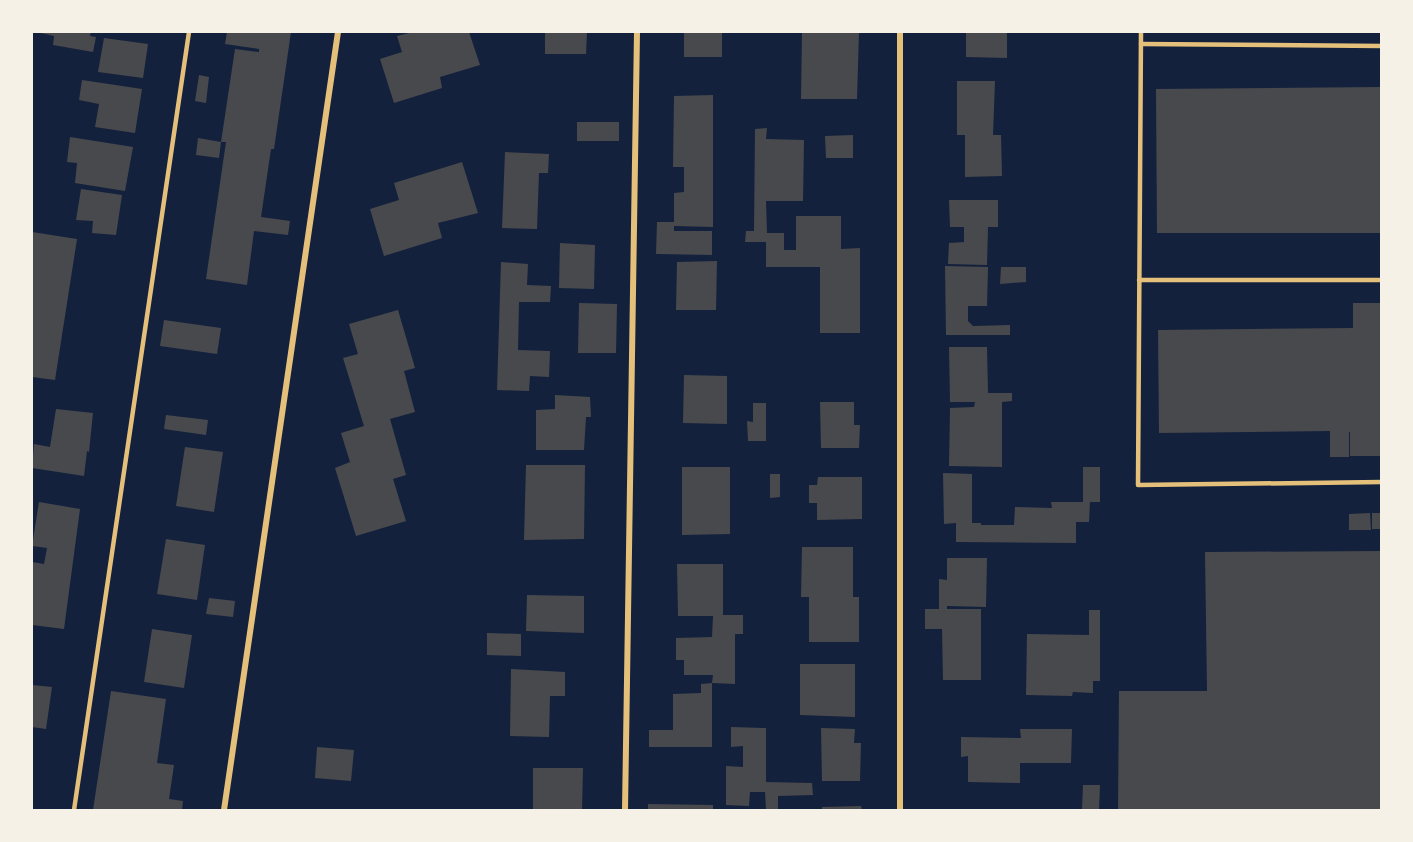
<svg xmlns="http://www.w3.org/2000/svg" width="1413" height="842" viewBox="0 0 1413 842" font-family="'Varela Round',sans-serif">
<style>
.building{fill:#48494c}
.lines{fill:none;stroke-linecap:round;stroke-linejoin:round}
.service{stroke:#e5c07b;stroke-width:4.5}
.minor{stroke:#e5c07b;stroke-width:6}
</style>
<rect width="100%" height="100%" fill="#14213d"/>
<g class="building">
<path d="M36,32H91L90,36L96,37L93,52L53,45L54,36Z"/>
<path d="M227,32H291L274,149H271L261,217L290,221L288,235L254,231L247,285L206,279L226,142H221L235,49L259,52V49L225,44Z"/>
<path d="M413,32H469L480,65L440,77L442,88L394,103L380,59L402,52L397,36Z"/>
<path d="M545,32H587L586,54H545Z"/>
<rect x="684" y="32" width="38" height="25"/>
<path d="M802,32H859L857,99H801Z"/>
<path d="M966,32H1007V58L966,57Z"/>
<path d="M104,38L148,44L143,78L98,72Z"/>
<path d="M199,75L209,77L206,103L195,101Z"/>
<path d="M82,80L142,89L135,133L95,127L99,104L79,100Z"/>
<path d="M957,81H995L993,135H1001L1002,176L965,177V135H957Z"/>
<path d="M1382,87V233H1157L1156,89Z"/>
<path d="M713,95V227L674,226V231H712V255L656,254L657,222H674V193L684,192V167H673L674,96Z"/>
<rect x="577" y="122" width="42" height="19"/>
<path d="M767,128L766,139L804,140L803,201H766L767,233H784V250H796V216H841V249L860,248V333H820V267H766V242H745L746,231H754L755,129Z"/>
<path d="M853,135V158H826L825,136Z"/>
<path d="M70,137L133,147L125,191L75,183L77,163L67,162Z"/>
<path d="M198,138L221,142L219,158L196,155Z"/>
<path d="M505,152L549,154L548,173H539L537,229L502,228Z"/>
<path d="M462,162L478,213L438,223L442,238L384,256L370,209L399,200L394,183Z"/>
<path d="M81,189L122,195L116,235L92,233L93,221L76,220Z"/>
<path d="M949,200H998V227H988L987,265L948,264L949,243L964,242V227H950Z"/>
<path d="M32,232L77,239L55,380L32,377Z"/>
<path d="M560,243L595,245L594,289L559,288Z"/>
<path d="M717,261L716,310H676L677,262Z"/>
<path d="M501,262L528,264L527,285L551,286L550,302H519L518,350L550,351L549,377L530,376L529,391L497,390Z"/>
<path d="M945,266L988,267L987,306H968V321L973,326L1010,325V335H946Z"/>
<path d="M1001,267H1026V282L1000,284Z"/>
<path d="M579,303L617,304L616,353H578Z"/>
<path d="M1353,303H1382V456H1350V432H1349V457H1330V431L1159,433L1158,330L1353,328Z"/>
<path d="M398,310L415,368L404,371L415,412L390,419L406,475L393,479L406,521L356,536L335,468L350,462L341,433L364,426L343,358L358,354L349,324Z"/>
<path d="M164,320L221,328L217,354L160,346Z"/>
<path d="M949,347H987L988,393H1012V401L1002,402V467L949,466L950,408L974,407L975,402H950Z"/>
<path d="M684,375L727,376V424L683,423Z"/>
<path d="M555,395L590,397L591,417H586L584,450H536V410L555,409Z"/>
<path d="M820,402H854V425H860L859,448H821Z"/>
<path d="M753,403H766V441H748L747,421L753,422Z"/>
<path d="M56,409L93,413L89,452L87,451L84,476L32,468L34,444L50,447Z"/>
<path d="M166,415L208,420L206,435L164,429Z"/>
<path d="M185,447L223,452L214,512L176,506Z"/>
<path d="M526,465H585L584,539L524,540Z"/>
<path d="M682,467H730V534L682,535Z"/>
<path d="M1083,467H1100V502H1090L1089,522H1076V543L956,542V523L944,524L943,473L972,474V523H981V525H1014L1015,507L1052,508L1051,502H1083Z"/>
<path d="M770,474H780V497L770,498Z"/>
<path d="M818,477H862V519L817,520V503H809V485H817Z"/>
<path d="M39,502L80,509L64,629L32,625V562L44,564L47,548L32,546Z"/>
<path d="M1370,513L1371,530H1349V514Z"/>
<rect x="1372" y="513" width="10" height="16"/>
<path d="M166,539L205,545L197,600L157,594Z"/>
<path d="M802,547H853V597H859V642H809V597H801Z"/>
<path d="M1382,551V810H1118L1119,691H1207L1205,552Z"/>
<path d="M947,558H987L986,607L947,606V609H981V680H943L942,629H925V609H939V579L947,580Z"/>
<path d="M677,564H723V615H743V634H735V684L712,683L713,675H684V660H676V638L712,637L713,616H678Z"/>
<path d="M527,595L584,596V633L526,631Z"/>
<path d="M209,598L235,601L233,617L206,614Z"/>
<path d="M1089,610H1100V681H1093V693L1073,692L1072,696L1026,695L1027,634L1089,635Z"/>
<path d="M152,629L192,635L184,688L144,682Z"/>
<path d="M487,633L521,634V656L487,655Z"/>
<path d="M800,664H855V717L800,715Z"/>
<path d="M511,669L565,672V696H550L549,737L510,736Z"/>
<path d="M712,683V747H649V730H673V694L701,693V684Z"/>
<path d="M32,685L52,687L46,729L32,727Z"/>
<path d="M111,691L166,699L157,763L174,765L169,799L183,801L182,810H93Z"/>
<path d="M731,727L766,728V782L812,783L813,795L778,796V810H766L765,792H750L749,806L726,805V766L743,767V746L731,747Z"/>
<path d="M821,728L855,729L854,743H861L860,781H822Z"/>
<path d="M1020,729H1072L1071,763H1020V783L968,782V756L961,757V737L1021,738Z"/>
<path d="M317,747L354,750L351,781L315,778Z"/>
<path d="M533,768H583L582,810H533Z"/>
<path d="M1083,785H1100L1099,810H1082Z"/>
<path d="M648,804L713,805V810H648Z"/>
<path d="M861,806L862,810H822V807Z"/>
</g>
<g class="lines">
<g class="service">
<path d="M1141,32L1138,485L1382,482"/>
<path d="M1141,44L1382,46"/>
<path d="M1139,280H1382"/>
<path d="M74,810L189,32"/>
</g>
<g class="minor">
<path d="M224,810L338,32"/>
<path d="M625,810L637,32"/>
<path d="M900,810V32"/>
</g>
</g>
<rect width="1413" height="842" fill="none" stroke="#f6f1e7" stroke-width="66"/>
</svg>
